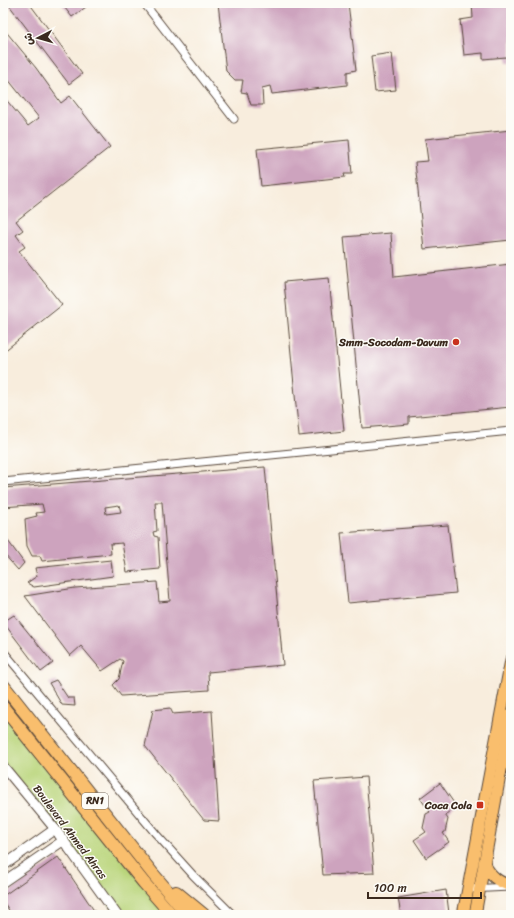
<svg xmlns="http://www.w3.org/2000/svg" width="514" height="918" viewBox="0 0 514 918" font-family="Sriracha,'Playpen Sans Arabic',sans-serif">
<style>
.green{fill:#bad57b;stroke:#7a804c}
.building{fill:#cda3be;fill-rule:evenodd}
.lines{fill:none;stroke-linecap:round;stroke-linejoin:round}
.minor-casing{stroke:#57473b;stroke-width:9}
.tertiary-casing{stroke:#57473b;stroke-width:11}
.primary-casing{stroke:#57473b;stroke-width:13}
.trunk-casing{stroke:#57473b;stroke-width:14}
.minor{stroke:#fff;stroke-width:7}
.tertiary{stroke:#fff;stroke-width:9}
.primary{stroke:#f9be6d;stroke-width:11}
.trunk{stroke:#f9be6d;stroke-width:12}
.poi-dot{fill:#c8321e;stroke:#fdfcf7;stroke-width:1.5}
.labels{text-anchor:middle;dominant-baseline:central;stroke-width:3;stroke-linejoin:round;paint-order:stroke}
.shield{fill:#fdfcf7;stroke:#75695f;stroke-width:1}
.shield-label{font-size:10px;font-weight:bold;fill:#3b2a1e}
.poi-label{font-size:11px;font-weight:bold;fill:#3b2a1e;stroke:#fdfcf7;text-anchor:end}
.street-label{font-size:11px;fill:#3b2a1e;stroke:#fdfcf7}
</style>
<rect width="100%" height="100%" fill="#fdfcf7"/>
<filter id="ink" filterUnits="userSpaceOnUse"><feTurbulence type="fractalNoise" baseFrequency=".025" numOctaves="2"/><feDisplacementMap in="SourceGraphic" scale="8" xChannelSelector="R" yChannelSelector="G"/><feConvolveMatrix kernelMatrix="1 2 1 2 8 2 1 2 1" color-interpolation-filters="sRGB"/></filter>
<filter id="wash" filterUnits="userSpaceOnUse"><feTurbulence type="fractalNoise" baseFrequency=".012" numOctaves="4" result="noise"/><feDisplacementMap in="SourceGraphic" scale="16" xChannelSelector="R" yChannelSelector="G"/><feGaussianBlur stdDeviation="0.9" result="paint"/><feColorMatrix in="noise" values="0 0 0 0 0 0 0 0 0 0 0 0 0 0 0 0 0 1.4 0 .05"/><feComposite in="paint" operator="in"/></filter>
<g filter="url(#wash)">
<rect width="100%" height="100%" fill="#f8eddd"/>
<path class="green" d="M3,707L167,915H117L3,766Z"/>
<g id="blocks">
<g class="building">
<path d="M13,3H29L82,74L69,84L9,5Z"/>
<path d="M61,3H83L86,7L72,17Z"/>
<path d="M218,3H348L356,70L347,72V85L272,94L270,86L262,88L263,105H251L247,93L241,92L243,80H235L226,71Z"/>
<path d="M472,3H511V63H507L506,57L483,59V53L464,55L460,20L473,18Z"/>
<path d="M3,28L36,68L61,103L70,96L110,147L16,221L23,230L16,235L25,247L19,251L62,305L3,352V96L28,126L39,118L3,73Z"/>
<path d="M392,53L396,90L375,92L371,56Z"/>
<path d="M511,130V240L424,249L415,162L428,161L425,139Z"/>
<path d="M349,140L352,174H344L345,177L261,186L257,149Z"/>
<path d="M391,233L394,277L511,264V407L409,417V424L362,428L344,237Z"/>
<path d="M329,278L344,431L299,436L284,282Z"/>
<path d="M265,467L283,665L208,672L209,690L121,696L113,685L119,679L123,661L120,659L102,671L81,646L70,656L25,596L75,588L157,582L159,602L170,601L162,502H155L157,531L153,532L154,536L158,537L160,569L127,572L122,543L110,544L111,554L42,561L40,556H32L27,546L25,519L37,516L36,513L44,512L42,504L3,507V488ZM119,505L121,512L106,514L105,507Z"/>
<path d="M448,525L456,593L348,603L341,533Z"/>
<path d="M3,534L24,563L18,570L3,553Z"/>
<path d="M111,560L113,576L34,587L27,583L37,576L35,568Z"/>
<path d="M14,615L53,663L41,672L3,622Z"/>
<path d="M56,680L68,698H74L75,706L62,705L49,683Z"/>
<path d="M170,708L173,714L212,711L219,821L204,820L145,746L153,710Z"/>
<path d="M366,777L374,873L323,875L314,781Z"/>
<path d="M440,783L456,806L445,815L448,819L445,832L443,833L449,842L426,858L414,840L426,832L423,828L426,814L430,812L420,798Z"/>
<path d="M58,857L97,915H12L3,901V896Z"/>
<path d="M446,890L449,913L435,915H401L398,898Z"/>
</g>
</g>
</g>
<g filter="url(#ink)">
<use href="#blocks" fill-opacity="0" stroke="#57473b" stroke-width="1"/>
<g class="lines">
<g class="minor-casing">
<g id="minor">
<path d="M144,3L234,119"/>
<path d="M3,482L511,431"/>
<path d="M3,651L156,834L193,875L233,915"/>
<path d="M468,889L510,887"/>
</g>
</g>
<g class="tertiary-casing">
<g id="tertiary">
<path d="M3,766L55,829L117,915"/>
<path d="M3,866L55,829"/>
<path d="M3,882L64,840"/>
</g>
</g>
<g class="primary-casing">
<g id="primary">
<path d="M484,863C490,876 498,882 511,886"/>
<path d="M463,915L511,660"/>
<path d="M475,915L511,714"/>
</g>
</g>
<g class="trunk-casing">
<g id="trunk">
<path d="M3,685L153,874L188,915"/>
<path d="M3,707L144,883L172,915"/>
<path d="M176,892L204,915"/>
</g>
</g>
<use href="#minor" class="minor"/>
<use href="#tertiary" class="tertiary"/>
<use href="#primary" class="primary"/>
<use href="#trunk" class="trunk"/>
</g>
</g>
<g class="poi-dot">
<circle cx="456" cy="342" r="4"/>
<rect x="476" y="801" width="8" height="8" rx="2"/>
</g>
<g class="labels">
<rect class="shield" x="82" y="793" width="26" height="16" rx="3"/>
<g class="shield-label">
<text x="95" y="801">RN1</text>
</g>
<g class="poi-label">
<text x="448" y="342">Smm-Socodam-Davum</text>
<text x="472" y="805">Coca Cola</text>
</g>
<g class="street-label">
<text transform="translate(70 832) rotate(53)">Boulevard Ahmed Ahras</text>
</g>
</g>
<rect width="514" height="918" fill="none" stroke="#fdfcf7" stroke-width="16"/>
<g transform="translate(38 38) rotate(264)" stroke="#fdfcf7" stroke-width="3" paint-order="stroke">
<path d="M0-3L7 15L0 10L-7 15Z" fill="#3b2a1e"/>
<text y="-6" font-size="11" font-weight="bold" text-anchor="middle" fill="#3b2a1e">ش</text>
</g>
<path d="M368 892v6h113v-6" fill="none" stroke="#3b2a1e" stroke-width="2"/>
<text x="374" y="892" font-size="12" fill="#3b2a1e" stroke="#fdfcf7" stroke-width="3" paint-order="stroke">100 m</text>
</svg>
